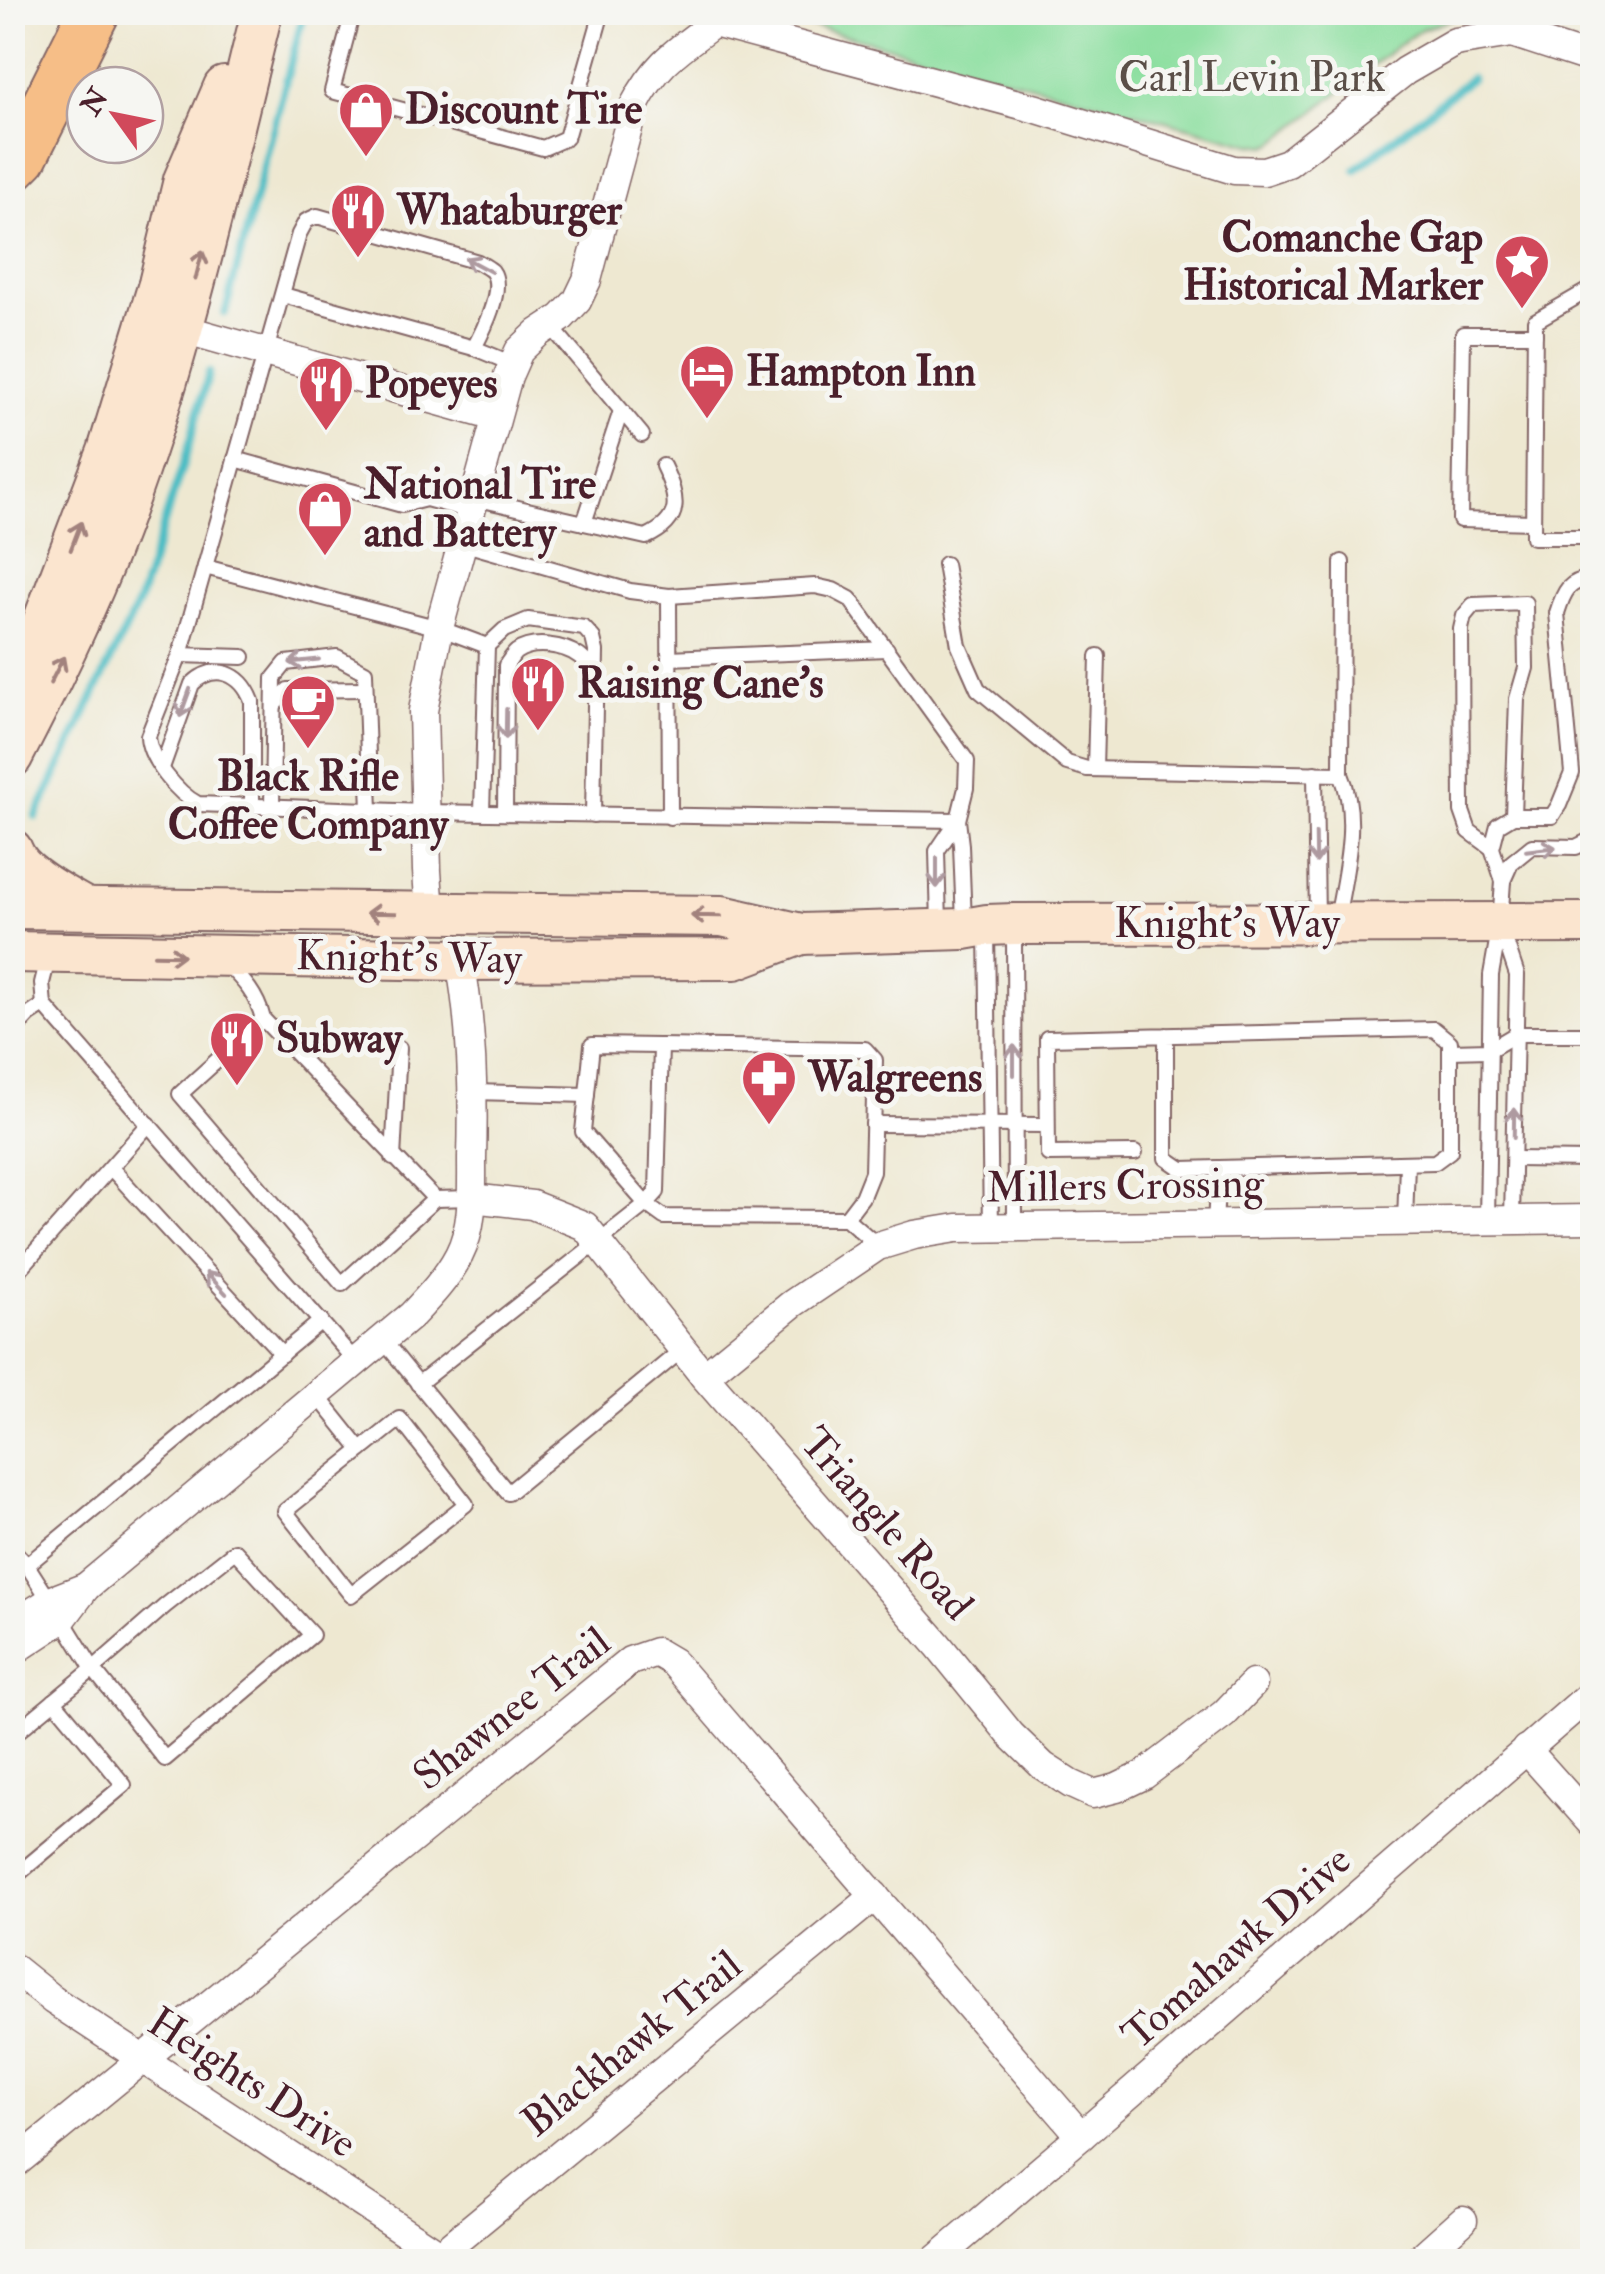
<svg xmlns="http://www.w3.org/2000/svg" width="1605" height="2274" viewBox="0 0 1605 2274" font-family="'IM FELL Double Pica',serif">
<style>
.green{fill:#8ddfa0;stroke:#6c7f66;stroke-width:2.5}
.lines{fill:none;stroke-linecap:round;stroke-linejoin:round}
.stream{stroke:#4ebdc4;stroke-width:8}
.service-casing{stroke:#836565;stroke-width:18}
.minor-casing{stroke:#836565;stroke-width:31}
.secondary-casing{stroke:#836565;stroke-width:44}
.motorway-casing{stroke:#836565;stroke-width:54}
.service{stroke:#fff;stroke-width:14}
.minor{stroke:#fff;stroke-width:28}
.secondary{stroke:#fbe5cf;stroke-width:40}
.motorway{stroke:#f6be87;stroke-width:50}
.oneway{stroke:#a2827d}
.oneway2{stroke:#ae9aa0}
.labels{text-anchor:middle;dominant-baseline:central;stroke-width:10;stroke-linejoin:round;paint-order:stroke}
.park-label{font-size:42px;fill:#5b4f48;stroke:#f6f6f2}
.poi-label{font-size:42px;font-weight:bold;fill:#4a1f2b;stroke:#f6f6f2;text-anchor:start}
.street-label{font-size:42px;fill:#4a1f2b;stroke:#f6f6f2}
</style>
<rect width="100%" height="100%" fill="#f6f6f2"/>
<filter id="ink" filterUnits="userSpaceOnUse"><feTurbulence type="fractalNoise" baseFrequency=".01" numOctaves="2"/><feDisplacementMap in="SourceGraphic" scale="20" xChannelSelector="R" yChannelSelector="G"/><feConvolveMatrix kernelMatrix="1 2 1 2 8 2 1 2 1" color-interpolation-filters="sRGB"/></filter>
<filter id="wash" filterUnits="userSpaceOnUse"><feTurbulence type="fractalNoise" baseFrequency=".0048" numOctaves="4" result="noise"/><feDisplacementMap in="SourceGraphic" scale="40" xChannelSelector="R" yChannelSelector="G"/><feGaussianBlur stdDeviation="2.25" result="paint"/><feColorMatrix in="noise" values="0 0 0 0 0 0 0 0 0 0 0 0 0 0 0 0 0 1.4 0 .05"/><feComposite in="paint" operator="in"/></filter>
<g filter="url(#wash)">
<rect width="100%" height="100%" fill="#eee8d1"/>
<path class="green" d="M762,13L1469,12V13L1422,29L1400,44L1274,143L1267,146L1251,144Z"/>
<g class="lines">
<g class="stream">
<path d="M1356,169L1471,78"/>
<path d="M225,313L304,12"/>
<path d="M36,817L139,601L188,449L209,372"/>
</g>
</g>
</g>
<g filter="url(#ink)">
<g class="lines">
<g class="service-casing">
<g id="service">
<path d="M353,12L332,91L543,148L566,138L602,12"/>
<path d="M1592,288L1535,321L1533,537H1592"/>
<path d="M283,295L474,348L513,364"/>
<path d="M550,325L642,435"/>
<path d="M235,459L402,505L426,499L471,511"/>
<path d="M474,498L646,537C683,520 679,499 663,466"/>
<path d="M1533,522L1460,520L1463,334H1535"/>
<path d="M584,523L621,411"/>
<path d="M462,543L630,591L669,596L815,586L833,590L850,599L967,761L966,788L958,820L425,812L198,804C178,794 149,759 148,736L180,655L299,234L306,221L317,216L478,262C480,263 490,269 492,271C505,288 483,331 474,348"/>
<path d="M945,564L959,646L978,689L1067,763L1087,769L1341,774"/>
<path d="M205,567L439,628L487,646L504,630L528,620L584,628L593,638L596,651L593,815"/>
<path d="M669,596L670,817"/>
<path d="M180,655L243,657"/>
<path d="M669,658L887,649"/>
<path d="M274,705L288,690L365,689"/>
<path d="M162,768L192,684C215,662 241,673 252,701V806"/>
<path d="M1095,769L1098,656"/>
<path d="M1315,773L1317,922"/>
<path d="M272,807L274,678L286,663L337,657L365,672L370,810"/>
<path d="M482,812L487,646"/>
<path d="M505,813L506,665C508,663 514,653 516,652C533,640 564,645 579,656C586,661 591,668 597,674"/>
<path d="M1492,848L1469,831L1462,811L1461,629L1464,616L1473,605L1525,603L1526,668L1517,699L1513,816"/>
<path d="M1503,881L1511,863L1532,846L1576,847L1592,839"/>
<path d="M1337,919C1345,873 1360,818 1341,774L1342,562"/>
<path d="M939,924L937,851L958,820L961,845L964,923"/>
<path d="M1014,928L1015,1228"/>
<path d="M987,930L991,1228"/>
<path d="M1502,930L1517,975L1512,1220"/>
<path d="M49,955L42,983L44,1005L356,1362"/>
<path d="M226,963C244,981 257,995 263,1019L435,1199L342,1284L180,1094L263,1019"/>
<path d="M12,1033L29,1015L44,1005"/>
<path d="M282,1041L389,1042L399,1048L393,1158"/>
<path d="M592,1045L865,1049L875,1060L872,1172L862,1197L846,1218L664,1217L646,1204L583,1132Z"/>
<path d="M1451,1051L1489,1050L1516,1034H1592"/>
<path d="M474,1092L587,1095"/>
<path d="M873,1124L1047,1125"/>
<path d="M1135,1153L1048,1154L1047,1038L1434,1029L1450,1042V1151L1435,1162L1182,1169L1166,1158V1035"/>
<path d="M1514,1159L1592,1160"/>
<path d="M111,1168L282,1354"/>
<path d="M435,1199L472,1198"/>
<path d="M846,1218L878,1246"/>
<path d="M1487,1221L1491,975L1500,924L1503,881L1492,848L1498,825L1513,816H1552L1559,805L1572,773L1557,613C1564,591 1568,581 1592,578"/>
<path d="M1405,1222L1407,1163"/>
<path d="M1215,1225L1218,1168"/>
<path d="M12,1278L149,1124"/>
<path d="M383,1340L508,1493L683,1349"/>
<path d="M418,1384L646,1204L657,1192L661,1046"/>
<path d="M317,1395L361,1450"/>
<path d="M400,1419L466,1504L351,1595L285,1511Z"/>
<path d="M12,1549L27,1565L50,1601"/>
<path d="M235,1551L312,1635L165,1759L93,1669L165,1606Z"/>
<path d="M27,1565L321,1321"/>
<path d="M12,1736L93,1669L62,1619"/>
<path d="M12,1879L124,1785L54,1701"/>
</g>
</g>
<g class="minor-casing">
<g id="minor">
<path d="M705,12L714,23L1037,109L1234,170L1264,171L1288,163L1405,71L1455,42L1512,33L1592,59"/>
<path d="M183,329L496,417"/>
<path d="M430,913L427,871L423,711L439,628L508,376L519,351L538,333L561,318L577,301L587,280L634,106C656,63 677,51 714,23"/>
<path d="M472,1198L532,1205L585,1226L704,1376L938,1645L1011,1735L1043,1766L1071,1784L1093,1794L1117,1788L1144,1775L1224,1714L1253,1684"/>
<path d="M704,1376L792,1304L878,1246L914,1235L957,1228L1592,1219"/>
<path d="M12,1625L50,1601L86,1587"/>
<path d="M12,1652L62,1619L86,1587L412,1315C429,1297 447,1278 459,1255C474,1226 472,1190 472,1158C474,1092 472,1025 460,960"/>
<path d="M1526,1749L1592,1823"/>
<path d="M12,1967L53,2000L451,2262"/>
<path d="M12,2166L630,1661L656,1652L673,1662L1081,2136"/>
<path d="M440,2254L875,1896"/>
<path d="M933,2262L1081,2136L1592,1693"/>
<path d="M1416,2262L1463,2220"/>
</g>
</g>
<g class="secondary-casing">
<g id="secondary">
<path d="M12,691L32,651L108,451L159,284L184,180L224,87"/>
<path d="M12,757C45,694 76,631 103,565C175,387 216,198 262,12"/>
<path d="M12,850C20,874 63,895 85,908"/>
<path d="M12,908L722,916L801,934L964,929L987,925L1014,924L1592,923"/>
<path d="M12,952L460,960L735,959L801,934"/>
</g>
</g>
<g class="motorway-casing">
<path id="motorway" d="M12,166L22,156L94,12"/>
</g>
<use href="#service" class="service"/>
<use href="#minor" class="minor"/>
<use href="#secondary" class="secondary"/>
<use href="#motorway" class="motorway"/>
</g>
<defs><path id="oneway-shaft" d="M-6 0H5M1.5-3L5.5 0L1.5 3" fill="none" stroke-width="1.6" stroke-linecap="round" stroke-linejoin="round" transform="scale(2.5)"/></defs>
<g class="oneway">
<use href="#oneway-shaft" transform="translate(199 265) rotate(-76)"/>
<use href="#oneway-shaft" transform="translate(76 536) rotate(-69)"/>
<use href="#oneway-shaft" transform="translate(57 670) rotate(-63)"/>
<use href="#oneway-shaft" transform="translate(381 913) rotate(-179)"/>
<use href="#oneway-shaft" transform="translate(706 916) rotate(-179)"/>
<use href="#oneway-shaft" transform="translate(169 955) rotate(1)"/>
</g>
<g class="oneway2">
<use href="#oneway-shaft" transform="translate(478 265) rotate(-152)"/>
<use href="#oneway-shaft" transform="translate(304 661) rotate(174)"/>
<use href="#oneway-shaft" transform="translate(185 703) rotate(110)"/>
<use href="#oneway-shaft" transform="translate(506 724) rotate(91)"/>
<use href="#oneway-shaft" transform="translate(1316 848) rotate(89)"/>
<use href="#oneway-shaft" transform="translate(1541 849) rotate(-7)"/>
<use href="#oneway-shaft" transform="translate(937 873) rotate(90)"/>
<use href="#oneway-shaft" transform="translate(1014 1060) rotate(-90)"/>
<use href="#oneway-shaft" transform="translate(1514 1123) rotate(-89)"/>
<use href="#oneway-shaft" transform="translate(216 1283) rotate(-133)"/>
</g>
</g>
<defs>
<g id="shop-pin" transform="scale(2.875)"><path d="M0 17L-7.5 6A9.5 9.5 0 1 1 7.5 6Z" fill="#d1495b" stroke="#f6f6f2"/><path d="M-5-2.5h2.3a2.7 3.5 0 0 1 5.4 0H5L5.5 6h-11ZM-1.5-2.5h3a1.5 2.3 0 0 0-3 0Z" fill="#fff"/></g>
<g id="restaurant-pin" transform="scale(2.875)"><path d="M0 17L-7.5 6A9.5 9.5 0 1 1 7.5 6Z" fill="#d1495b" stroke="#f6f6f2"/><path d="M-5-6h1v4h1v-4h1v4h1v-4h1v5L-1.5 .5V6h-2V.5L-5-1ZM5-6V6H3V1.5H1.5Q1.5-4 5-6Z" fill="#fff"/></g>
<g id="sight-pin" transform="scale(2.875)"><path d="M0 17L-7.5 6A9.5 9.5 0 1 1 7.5 6Z" fill="#d1495b" stroke="#f6f6f2"/><path d="M0-6L1.8-2.2L6-1.7L2.9 1.2L3.7 5.4L0 3.3L-3.7 5.4L-2.9 1.2L-6-1.7L-1.8-2.2Z" fill="#fff"/></g>
<g id="hotel-pin" transform="scale(2.875)"><path d="M0 17L-7.5 6A9.5 9.5 0 1 1 7.5 6Z" fill="#d1495b" stroke="#f6f6f2"/><path d="M-6-4.5h1.5V1H6V5H4.5V3h-9V5H-6ZM-4 0a1.8 1.8 0 1 1 3.6 0ZM.5 0V-2.5h3Q6-2.5 6 0Z" fill="#fff"/></g>
<g id="cafe-pin" transform="scale(2.875)"><path d="M0 17L-7.5 6A9.5 9.5 0 1 1 7.5 6Z" fill="#d1495b" stroke="#f6f6f2"/><path d="M-5.5-4.5H6V0H3Q3 3.5 0 3.5H-2.5Q-5.5 3.5-5.5 0ZM3-3.2v2h1.7v-2ZM-6 4.5H4V6H-6Z" fill="#fff"/></g>
<g id="pharmacy-pin" transform="scale(2.875)"><path d="M0 17L-7.5 6A9.5 9.5 0 1 1 7.5 6Z" fill="#d1495b" stroke="#f6f6f2"/><path d="M-2-6h4v4h4v4h-4v4h-4v-4h-4v-4h4Z" fill="#fff"/></g>
</defs>
<g fill-rule="evenodd">
<use href="#shop-pin" x="366" y="110"/>
<use href="#restaurant-pin" x="358" y="211"/>
<use href="#sight-pin" x="1522" y="262"/>
<use href="#hotel-pin" x="707" y="372"/>
<use href="#restaurant-pin" x="326" y="384"/>
<use href="#shop-pin" x="325" y="509"/>
<use href="#restaurant-pin" x="538" y="684"/>
<use href="#cafe-pin" x="308" y="702"/>
<use href="#restaurant-pin" x="237" y="1039"/>
<use href="#pharmacy-pin" x="769" y="1078"/>
</g>
<g class="labels">
<g class="park-label">
<text x="1252" y="78">Carl Levin Park</text>
</g>
<g class="poi-label">
<text x="405" y="110">Discount Tire</text>
<text x="397" y="211">Whataburger</text>
<text x="1483" y="238" text-anchor="end">Comanche Gap<tspan x="1483" dy="48">Historical Marker</tspan></text>
<text x="746" y="372">Hampton Inn</text>
<text x="365" y="384">Popeyes</text>
<text x="364" y="485">National Tire<tspan x="364" dy="48">and Battery</tspan></text>
<text x="577" y="684">Raising Cane's</text>
<text x="308" y="777" text-anchor="middle">Black Rifle<tspan x="308" dy="48">Coffee Company</tspan></text>
<text x="276" y="1039">Subway</text>
<text x="808" y="1078">Walgreens</text>
</g>
<g class="street-label">
<text x="1227" y="924">Knight's Way</text>
<text transform="translate(409 958) rotate(1)">Knight's Way</text>
<text transform="translate(1125 1186) rotate(-1)">Millers Crossing</text>
<text transform="translate(886 1524) rotate(49)">Triangle Road</text>
<text transform="translate(512 1709) rotate(-38)">Shawnee Trail</text>
<text transform="translate(1237 1948) rotate(-41)">Tomahawk Drive</text>
<text transform="translate(632 2044) rotate(-39)">Blackhawk Trail</text>
<text transform="translate(252 2083) rotate(33)">Heights Drive</text>
</g>
</g>
<rect width="1605" height="2274" fill="none" stroke="#f6f6f2" stroke-width="50"/>
<g transform="translate(115 115) rotate(303)"><circle r="48" fill="#f6f6f2" stroke="#b1a0a2" stroke-width="2.5"/>
<path d="M0-8L18 38L0 25L-18 38Z" fill="#d1495b"/>
<text y="-15" font-size="28" font-weight="bold" text-anchor="middle" fill="#4a1f2b">N</text>
</g>
</svg>
